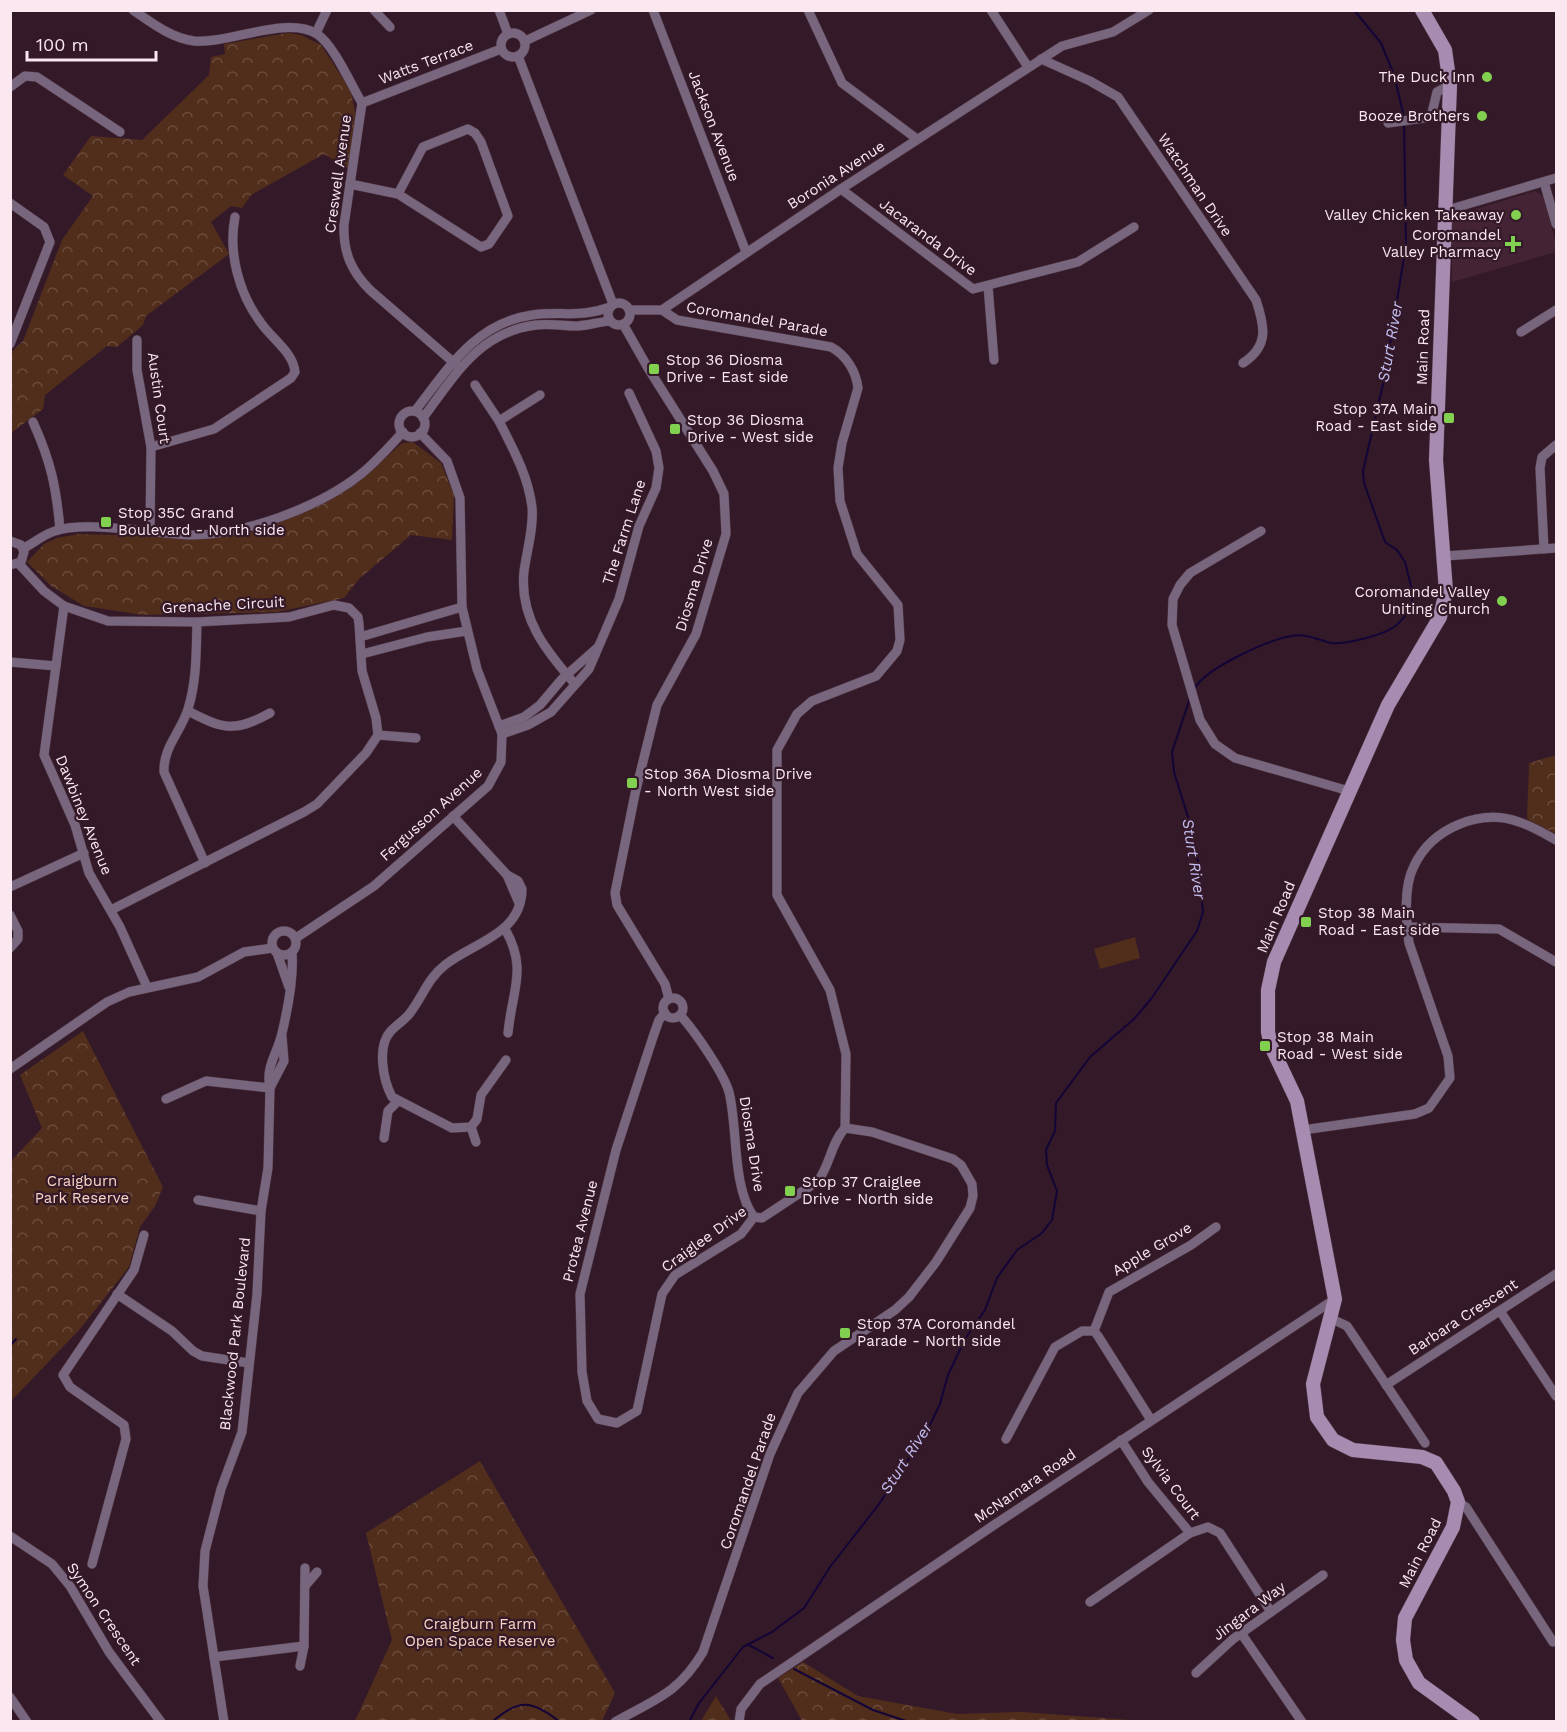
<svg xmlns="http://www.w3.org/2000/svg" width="1567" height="1732" viewBox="0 0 1567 1732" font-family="'Work Sans',sans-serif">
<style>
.built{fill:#442335}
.park{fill:url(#park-crowns)}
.pitch{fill:#512d1b}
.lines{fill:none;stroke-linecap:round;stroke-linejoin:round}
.stream{stroke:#140538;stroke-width:2}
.street-casing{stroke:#503644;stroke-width:10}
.secondary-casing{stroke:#503644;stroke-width:15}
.street{stroke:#77667d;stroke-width:9}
.secondary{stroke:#a88bb0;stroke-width:14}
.poi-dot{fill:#82d04f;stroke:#341928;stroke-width:2}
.labels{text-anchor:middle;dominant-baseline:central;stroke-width:4.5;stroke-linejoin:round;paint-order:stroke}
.street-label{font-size:15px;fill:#fae7f0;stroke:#341928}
.poi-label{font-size:15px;fill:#fae7f0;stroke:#341928;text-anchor:start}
.park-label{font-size:15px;fill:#f9d4c2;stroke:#341928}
.water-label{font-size:16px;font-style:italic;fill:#c3bef2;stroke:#341928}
</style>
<defs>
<pattern id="park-crowns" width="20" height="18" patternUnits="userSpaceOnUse" patternTransform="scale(1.5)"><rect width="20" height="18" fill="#512d1b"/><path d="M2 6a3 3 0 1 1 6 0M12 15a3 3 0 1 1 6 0" fill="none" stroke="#6b4b3c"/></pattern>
</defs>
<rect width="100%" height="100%" fill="#341928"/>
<path class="built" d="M1535,191L1543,196L1556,243V252L1452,282V219L1460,214Z"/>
<g class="park">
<path d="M288,33L301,35L321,45L351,91L356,118L348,169L324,154L251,195L242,208L231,206L211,222L229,254L146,316L143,325L117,347L107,346L45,395L43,409L11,433V352L23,341L62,240L93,196L63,175L91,136L142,140L209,75L211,57L225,54L224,44Z"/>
<path d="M413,442L441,463L454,495L452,540L411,535L360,578L344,598L277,612L143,615L84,606L51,586L27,562L44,544L57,538L79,534L207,538L262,530L312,508L360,481L402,443Z"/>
<path d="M1556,755V834L1527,819L1529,763Z"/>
<path d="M83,1031L163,1187L155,1206L140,1227L129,1267L80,1329L11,1401V1161L42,1128L20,1075Z"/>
<path d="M480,1461L615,1693L602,1721H355L392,1640L366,1533Z"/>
<path d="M803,1662L858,1696L957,1714L1022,1712L1144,1721H802L778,1678Z"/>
<path d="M716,1696L731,1721H701Z"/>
</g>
<path class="pitch" d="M1135,937L1140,958L1100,969L1094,949Z"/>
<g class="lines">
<g class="stream">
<path d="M1354,10L1381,43L1394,75L1404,117"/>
<path d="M1195,688C1206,668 1268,640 1291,636C1306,633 1318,640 1331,643C1344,645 1383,635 1394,627C1401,622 1407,614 1412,606V590L1405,562L1397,550L1385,542L1364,483L1363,471L1384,380L1406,245L1404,123"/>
<path d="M10,1346L16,1339"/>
<path d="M747,1644L773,1658"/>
<path d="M794,1669L873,1710L909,1722"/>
<path d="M492,1722C519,1698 532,1700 560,1722"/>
<path d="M689,1722L699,1703L743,1647L772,1632L804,1608L830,1567L879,1504L927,1431L940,1404L948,1375L965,1339L985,1310L997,1278L1017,1250L1042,1233L1052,1220L1057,1191L1047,1165L1046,1150L1055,1131L1056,1103L1090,1057L1134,1019L1151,999L1197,931L1203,912L1198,862L1188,817L1174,772L1172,752L1190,698"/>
</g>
<g class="street-casing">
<g id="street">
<path d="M133,10C152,23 171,38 194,41C229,44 287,15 317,34C334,45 351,85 362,103L344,225C343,252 351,271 370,290L460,368"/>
<path d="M374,10L390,27"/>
<path d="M499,10L508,34"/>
<path d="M653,10L746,252"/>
<path d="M808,10L842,83L917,139"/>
<path d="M991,10L1028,67"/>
<circle cx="513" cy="45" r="12"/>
<path d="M316,33L327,10"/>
<path d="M525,41L591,10"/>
<path d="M518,56L613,304"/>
<path d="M1041,59L1090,81L1118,97L1256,300C1265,327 1269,346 1243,363"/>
<path d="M10,87L25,76L37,77L120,132"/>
<path d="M362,103L501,49"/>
<path d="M1388,123L1431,117L1437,92L1450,85"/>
<path d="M1544,182L1556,224"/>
<path d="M350,184L398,194L481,247L489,244L508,216L481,142L475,133L468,129L423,147L398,194"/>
<path d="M841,189L973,289L1078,262L1134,227"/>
<path d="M10,203L44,227L50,242L10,344"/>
<path d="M1444,211L1556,178"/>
<path d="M988,286L994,360"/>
<circle cx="619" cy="314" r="11"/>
<path d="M629,310H662L677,320L831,347C846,355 856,371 858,388L842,443L838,468L840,501L857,554L898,605L900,640L897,651L876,676L812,701L797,714L777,750V895L830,990L846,1054L845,1128"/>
<path d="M662,310L841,189L1062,46L1113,32L1149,10"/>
<path d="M623,324L648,368L713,471L724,494L726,534L696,634L657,705L635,794L615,893L617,905L665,984L669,999"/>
<path d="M1521,332L1556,310"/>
<path d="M137,340V370L151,447L150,532"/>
<path d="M475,385L499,421"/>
<path d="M540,395L499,421C513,449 528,475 532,507C534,527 527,550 524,571C519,618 546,651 575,684"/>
<path d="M415,411C448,369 475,323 532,315C560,311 581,318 610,307"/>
<circle cx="412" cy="424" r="13"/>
<path d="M423,418C455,375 479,332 536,325C550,323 564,326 578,326C589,325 599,322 610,321"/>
<path d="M33,422C51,462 56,486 60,529"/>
<path d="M151,447L214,429L291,378L295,372C293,352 272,339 261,323C239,294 228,253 235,217"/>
<path d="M1261,531L1190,573L1180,585L1173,599L1172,625L1200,720L1215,744L1235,758L1349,791"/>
<path d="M10,541L21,545L24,552L21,562L10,565"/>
<path d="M24,548C34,543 44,534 55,531C87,520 156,534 192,535C244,535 320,507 361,474C376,462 389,447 403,432"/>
<path d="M1544,549L1540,468L1542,457L1556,445"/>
<path d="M1445,556L1556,548"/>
<path d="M19,564L44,591L64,606L108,621L197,622L289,617L334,605L349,608L358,617L359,624L362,671L376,718L378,735L366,753L317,804L304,812L111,910"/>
<path d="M64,606L44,755L75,825L89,873L120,927L147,987"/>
<path d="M197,622C196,652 197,680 188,709C181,732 163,747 164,772L205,863"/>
<path d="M360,637L462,607"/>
<path d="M362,654L427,637L467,631"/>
<path d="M10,662L56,666"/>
<path d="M188,711C223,729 234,733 270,713"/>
<path d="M499,726L524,717L540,705L562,679L597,648"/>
<path d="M502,734L528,725L551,712L589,669L619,599L639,526L656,488L659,468L656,451L629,393"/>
<path d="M378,735L416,738"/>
<path d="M453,816L507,875L519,903"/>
<path d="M10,887L84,853"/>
<path d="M10,915L18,931V939L10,948"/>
<path d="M1407,927L1499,929L1556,962"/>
<path d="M505,929C528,969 512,990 508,1033"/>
<circle cx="284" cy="943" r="12"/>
<path d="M296,938L374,886L488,786L501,762L502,734L477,669L462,607L460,498L447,461L420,433"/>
<path d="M277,953L289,987"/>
<circle cx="673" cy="1008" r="10"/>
<path d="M665,1013L659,1020L653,1037L616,1150L580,1294L582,1372L587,1401L598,1419L617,1423L637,1411L662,1294L675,1275L741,1234L754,1217"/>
<path d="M680,1015C694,1030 723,1072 729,1092C738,1128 732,1188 754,1217"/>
<path d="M506,1060L481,1095L477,1119L471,1127L452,1128L392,1097C383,1080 377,1047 390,1032C396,1025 405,1020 410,1013C423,996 428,978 445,965C474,942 522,934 522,889L518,881L507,875"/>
<path d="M10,1069L107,1002L129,992L198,977L244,952L273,948"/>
<path d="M270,1088L284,1061L282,1036"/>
<path d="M166,1099L206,1081L270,1088"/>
<path d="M471,1127L476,1142"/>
<path d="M1303,1130L1415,1114L1429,1108L1450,1078L1448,1056L1409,943C1406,920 1403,887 1414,866C1432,828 1480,808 1519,822C1532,826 1545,834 1556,840"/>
<path d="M384,1138L388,1111L397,1102"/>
<path d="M198,1200L261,1211"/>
<path d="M754,1217L762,1218L818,1181C830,1165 831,1143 845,1128"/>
<path d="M117,1294L172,1331L193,1351L202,1356L249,1363"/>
<path d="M1500,1311L1556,1396"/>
<path d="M1332,1319L1347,1326L1425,1443"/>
<path d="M1094,1331L1109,1292L1191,1245L1216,1227"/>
<path d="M1386,1385L1556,1274"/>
<path d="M1006,1439L1055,1347L1082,1331H1094L1098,1336L1151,1420"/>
<path d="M1458,1502L1466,1507L1553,1642"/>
<path d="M1190,1533L1208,1527L1220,1533L1271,1612"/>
<path d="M10,1536L52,1564L70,1586L109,1652L161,1722"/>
<path d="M92,1564L126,1439L124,1425L70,1387L63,1375L134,1270L144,1235"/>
<path d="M305,1586L317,1572"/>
<path d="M1090,1602L1190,1533L1148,1482L1121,1440"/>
<path d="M1241,1633L1302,1722"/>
<path d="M214,1657L304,1646L305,1568"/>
<path d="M300,1666L304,1646"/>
<path d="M1196,1673L1233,1639L1323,1575"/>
<path d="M10,1697L27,1722"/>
<path d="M224,1722L203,1586L205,1551L221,1489L242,1432L257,1294L261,1211L268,1168L270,1088C265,1066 278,1053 282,1033C288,1008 294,978 292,953"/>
<path d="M615,1722C655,1699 678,1694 703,1652L770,1454L798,1393L834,1351L895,1310L909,1297L936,1262L970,1208L973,1196L972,1184L961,1165L953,1159L872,1132L845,1128"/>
<path d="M739,1722L741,1709L760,1684L994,1525L1335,1299"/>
</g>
</g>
<g class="secondary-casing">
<path id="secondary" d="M1422,10L1445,50L1450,85L1436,460L1446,591L1440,617L1388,705L1274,962L1268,990V1032L1271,1046L1297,1101L1335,1299L1313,1384L1317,1417L1333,1440L1353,1450L1422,1457L1436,1463L1454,1491L1458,1502L1453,1527L1405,1618L1403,1640L1406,1660L1419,1683L1473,1722"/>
</g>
<use href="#street" class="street"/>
<use href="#secondary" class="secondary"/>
</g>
<g class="poi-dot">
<circle cx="1487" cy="77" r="6"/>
<circle cx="1482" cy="116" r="6"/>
<circle cx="1516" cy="215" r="6"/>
<path d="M1510 235h6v6h6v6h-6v6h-6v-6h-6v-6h6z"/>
<rect x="648" y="363" width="12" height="12" rx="3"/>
<rect x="1443" y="412" width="12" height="12" rx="3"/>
<rect x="669" y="423" width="12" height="12" rx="3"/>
<rect x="100" y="516" width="12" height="12" rx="3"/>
<circle cx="1502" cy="601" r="6"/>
<rect x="626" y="777" width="12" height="12" rx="3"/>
<rect x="1300" y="916" width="12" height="12" rx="3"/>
<rect x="1259" y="1040" width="12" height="12" rx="3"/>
<rect x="784" y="1185" width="12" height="12" rx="3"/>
<rect x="839" y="1327" width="12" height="12" rx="3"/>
</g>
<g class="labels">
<g class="street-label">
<text transform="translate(426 62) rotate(-21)">Watts Terrace</text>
<text transform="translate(714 126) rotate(69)">Jackson Avenue</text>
<text transform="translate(338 174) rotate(-82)">Creswell Avenue</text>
<text transform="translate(836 175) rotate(-33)">Boronia Avenue</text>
<text transform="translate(1195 185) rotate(56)">Watchman Drive</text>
<text transform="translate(928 237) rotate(37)">Jacaranda Drive</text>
<text transform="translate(757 319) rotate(10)">Coromandel Parade</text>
<text transform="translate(1423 347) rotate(-88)">Main Road</text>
<text transform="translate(159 398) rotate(82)">Austin Court</text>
<text transform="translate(624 532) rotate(-72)">The Farm Lane</text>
<text transform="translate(694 585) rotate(-73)">Diosma Drive</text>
<text transform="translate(223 605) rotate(-3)">Grenache Circuit</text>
<text transform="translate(431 814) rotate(-42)">Fergusson Avenue</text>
<text transform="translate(84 815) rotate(68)">Dawbiney Avenue</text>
<text transform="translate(1276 917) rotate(-67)">Main Road</text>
<text transform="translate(752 1144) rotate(81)">Diosma Drive</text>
<text transform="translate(580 1231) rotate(-76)">Protea Avenue</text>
<text transform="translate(704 1239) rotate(-36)">Craiglee Drive</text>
<text transform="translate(1152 1249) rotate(-31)">Apple Grove</text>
<text transform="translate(1463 1317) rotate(-33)">Barbara Crescent</text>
<text transform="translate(235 1334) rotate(-84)">Blackwood Park Boulevard</text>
<text transform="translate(748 1481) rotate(-71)">Coromandel Parade</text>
<text transform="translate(1171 1483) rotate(53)">Sylvia Court</text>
<text transform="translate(1025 1486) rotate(-34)">McNamara Road</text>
<text transform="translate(1420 1553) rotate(-63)">Main Road</text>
<text transform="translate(1249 1611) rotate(-37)">Jingara Way</text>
<text transform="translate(104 1614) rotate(56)">Symon Crescent</text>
</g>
<g class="poi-label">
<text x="1475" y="77" text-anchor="end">The Duck Inn</text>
<text x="1470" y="116" text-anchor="end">Booze Brothers</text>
<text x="1504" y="215" text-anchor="end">Valley Chicken Takeaway</text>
<text x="1501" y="235" text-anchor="end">Coromandel<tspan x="1501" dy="17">Valley Pharmacy</tspan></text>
<text x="666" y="360">Stop 36 Diosma<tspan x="666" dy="17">Drive - East side</tspan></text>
<text x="1437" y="409" text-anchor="end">Stop 37A Main<tspan x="1437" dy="17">Road - East side</tspan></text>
<text x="687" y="420">Stop 36 Diosma<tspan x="687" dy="17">Drive - West side</tspan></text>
<text x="118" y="513">Stop 35C Grand<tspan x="118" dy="17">Boulevard - North side</tspan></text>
<text x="1490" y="592" text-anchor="end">Coromandel Valley<tspan x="1490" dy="17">Uniting Church</tspan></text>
<text x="644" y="774">Stop 36A Diosma Drive<tspan x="644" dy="17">- North West side</tspan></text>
<text x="1318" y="913">Stop 38 Main<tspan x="1318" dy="17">Road - East side</tspan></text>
<text x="1277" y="1037">Stop 38 Main<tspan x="1277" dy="17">Road - West side</tspan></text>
<text x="802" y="1182">Stop 37 Craiglee<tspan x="802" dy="17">Drive - North side</tspan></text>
<text x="857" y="1324">Stop 37A Coromandel<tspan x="857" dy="17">Parade - North side</tspan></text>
</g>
<g class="park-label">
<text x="82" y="1181">Craigburn<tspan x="82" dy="17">Park Reserve</tspan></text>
<text x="480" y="1624">Craigburn Farm<tspan x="480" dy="17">Open Space Reserve</tspan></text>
</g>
<g class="water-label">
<text transform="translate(1390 342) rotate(-80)">Sturt River</text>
<text transform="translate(1194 859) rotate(81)">Sturt River</text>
<text transform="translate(906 1458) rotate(-57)">Sturt River</text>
</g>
</g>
<rect width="1567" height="1732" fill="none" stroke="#fae7f0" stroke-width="24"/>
<path d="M27 51v9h129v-9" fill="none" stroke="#fae7f0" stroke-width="3"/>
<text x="36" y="51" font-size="18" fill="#fae7f0" stroke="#341928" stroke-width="4.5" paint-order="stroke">100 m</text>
</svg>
